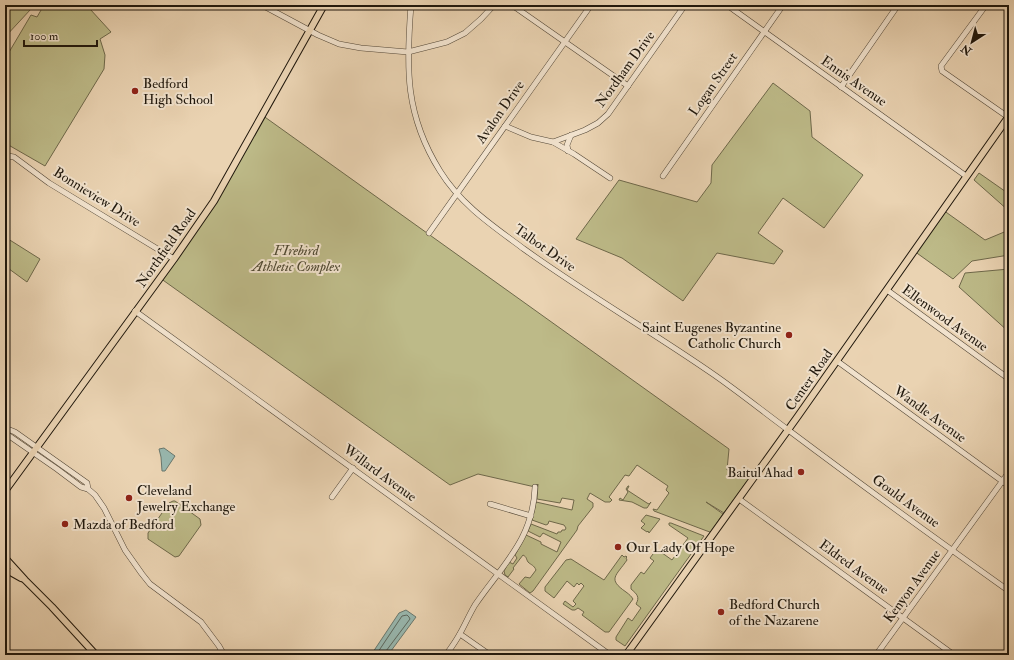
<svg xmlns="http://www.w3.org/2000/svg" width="1014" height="660" viewBox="0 0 1014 660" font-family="'IM FELL Double Pica',serif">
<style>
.green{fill:#bdba88;stroke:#6e684a}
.water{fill:#98b7ae;stroke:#68776d}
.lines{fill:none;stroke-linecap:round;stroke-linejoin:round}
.shore{stroke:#5c675d;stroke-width:1}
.minor-casing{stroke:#524636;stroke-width:6}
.major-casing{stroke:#1f170c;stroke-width:8}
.minor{stroke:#f1e2cd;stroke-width:5}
.major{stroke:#ead3b2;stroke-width:6}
.poi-dot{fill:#8f2418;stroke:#f1e2cd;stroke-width:1.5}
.labels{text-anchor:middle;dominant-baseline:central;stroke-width:4;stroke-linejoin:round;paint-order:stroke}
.street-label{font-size:14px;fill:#1f170c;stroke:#f1e2cd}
.poi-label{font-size:14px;fill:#1f170c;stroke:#f1e2cd;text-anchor:start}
.park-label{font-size:14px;font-style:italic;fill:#4e4831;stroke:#f1e2cd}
</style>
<rect width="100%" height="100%" fill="#ead3b2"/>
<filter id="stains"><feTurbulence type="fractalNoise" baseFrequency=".005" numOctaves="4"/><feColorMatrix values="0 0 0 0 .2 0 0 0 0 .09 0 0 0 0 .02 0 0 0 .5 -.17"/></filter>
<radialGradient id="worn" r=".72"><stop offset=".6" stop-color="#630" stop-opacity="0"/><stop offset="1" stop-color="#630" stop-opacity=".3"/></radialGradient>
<g class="green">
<path d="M5,5H25L31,9L5,37Z"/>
<path d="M44,5H83L90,9L111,32L100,39L105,55L104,69L45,166L5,143V59L31,15L37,17Z"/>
<path d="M773,83L810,111L812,137L863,175L824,228L783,198L758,233L783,251L774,264L717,253L683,301L622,258L576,239L619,180L697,202L711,183L712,165Z"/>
<path d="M262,115L729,449L727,470L753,473L724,513L706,502L723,514L712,530L710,532L707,531L654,511L653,509L657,510L669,493L666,490L668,486L637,465L629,476L625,475L609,497L612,500L610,502H605L590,493L587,499L593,503V507L578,526L577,530L533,591L530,593L519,584L525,577L530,578L536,570C534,565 531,565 528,562C526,559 527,557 523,555L513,568L514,569L508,577L505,575L504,571L509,562L513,564L517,558L515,555L526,535L541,542V544L557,552L561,542L543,533L540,537L528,531L531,524L557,534L558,532H561L562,530H565L566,528L564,525L549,521L548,524L546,525L532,520L536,502L572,510L574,500L562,498L560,503L537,499L538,484L535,487L478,474L450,485L160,278L214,201Z"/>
<path d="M979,173L1009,194V211L974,180Z"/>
<path d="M943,210L985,240L1009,230V255L972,261L953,279L914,251Z"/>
<path d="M5,237L40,259L27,282L5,266Z"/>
<path d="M1009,269V332L959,287L965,273Z"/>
<path d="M628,486H629L627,490L647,503L649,504L651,502L647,508H644L632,502L619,500L620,498L623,500L628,492L626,489Z"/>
<path d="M173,501H175L200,519L201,525L179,556L175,557L148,539V533L169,503Z"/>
<path d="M646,515L660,519L649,533L648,531L647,532L641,528L645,524L641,521Z"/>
<path d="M669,523H671L704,536L625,646L616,640V637L628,618L632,621L641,608L636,604C640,597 637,594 631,589V585L641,572L644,574L653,562L654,561L650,558L656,550H658L672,560L688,538L669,525Z"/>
<path d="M622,555L624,557L626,556L627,557L626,558L627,560C616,576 607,579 626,592C630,595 631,596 633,599L609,632H605L582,615L584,612L578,608L575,610H572L563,604L565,601L573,607L576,604L573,601L584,586L581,583L579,585L577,583L574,587L567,581L554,598L545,591V587L566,560L571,559L604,580Z"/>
</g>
<g class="water">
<path d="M164,448L175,456L165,471H162L161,457L159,449Z"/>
<path d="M406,610L416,617L388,655H371L399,613Z"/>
</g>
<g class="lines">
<path class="shore" d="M376,655L402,616L407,615L409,617L410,619L386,651L385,655"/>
<g class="minor-casing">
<g id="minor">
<path d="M262,5L318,35L339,44L361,48L408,52L447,42L465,33L481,19L494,5"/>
<path d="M411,5C406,69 405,115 440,171C461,205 493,226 524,249C585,293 651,331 713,374C739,392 765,413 791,432C863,486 936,539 1009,591"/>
<path d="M512,5L628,86"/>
<path d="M727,5L966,176"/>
<path d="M986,5L941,66L942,71L1008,117"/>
<path d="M841,87L898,5"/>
<path d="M505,126L531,137L553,142L585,130L598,123L608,114L685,5"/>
<path d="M553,142L574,154L610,178"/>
<path d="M568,151L567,145L571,135"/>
<path d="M5,158L8,156L14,157L49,183L174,259"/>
<path d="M663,176L783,5"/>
<path d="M429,233L591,5"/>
<path d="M887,290L1009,379"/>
<path d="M135,311L610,655"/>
<path d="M837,361L1009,486"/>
<path d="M5,428L15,432L87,483L88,489"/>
<path d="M5,433L57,469L81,487L88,489L95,495L104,508L125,550L142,574L150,584L201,622L219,646L224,655"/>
<path d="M332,497L353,468"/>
<path d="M739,499L954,655"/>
<path d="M490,504L531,516"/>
<path d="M460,634L490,655"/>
<path d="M629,650L636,655"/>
<path d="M446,655C450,649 454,644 458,637C464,627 469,615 475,605C503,564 533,540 535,487"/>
<path d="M876,655L1009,472"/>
</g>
</g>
<g class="major-casing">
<g id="major">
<path d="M5,491L174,259L214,201L324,5"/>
<path d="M5,558L25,580L52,607L96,655"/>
<path d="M5,569L21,578"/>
<path d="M626,655L798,416L1009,116"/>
</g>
</g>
<use href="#minor" class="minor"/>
<use href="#major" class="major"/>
</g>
<g class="poi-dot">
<circle cx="135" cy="91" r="4"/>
<circle cx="789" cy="335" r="4"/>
<circle cx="801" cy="472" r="4"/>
<circle cx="129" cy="498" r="4"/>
<circle cx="65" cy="524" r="4"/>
<circle cx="618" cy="547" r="4"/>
<circle cx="721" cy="612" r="4"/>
</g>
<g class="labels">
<g class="street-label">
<text transform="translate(625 69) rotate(-54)">Nordham Drive</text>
<text transform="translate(854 81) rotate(35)">Ennis Avenue</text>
<text transform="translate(713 84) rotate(-55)">Logan Street</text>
<text transform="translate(500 112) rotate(-55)">Avalon Drive</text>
<text transform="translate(97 197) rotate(32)">Bonnieview Drive</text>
<text transform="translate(166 248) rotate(-55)">Northfield Road</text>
<text transform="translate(545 248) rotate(35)">Talbot Drive</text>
<text transform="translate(945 318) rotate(36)">Ellenwood Avenue</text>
<text transform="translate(809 380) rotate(-55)">Center Road</text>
<text transform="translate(930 414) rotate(36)">Wandle Avenue</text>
<text transform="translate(380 473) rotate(36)">Willard Avenue</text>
<text transform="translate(906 501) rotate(36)">Gould Avenue</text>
<text transform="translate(854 567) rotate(36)">Eldred Avenue</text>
<text transform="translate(912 586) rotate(-54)">Kenyon Avenue</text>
</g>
<g class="poi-label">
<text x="143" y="83">Bedford<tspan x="143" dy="16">High School</tspan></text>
<text x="781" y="327" text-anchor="end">Saint Eugenes Byzantine<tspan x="781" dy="16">Catholic Church</tspan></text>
<text x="793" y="472" text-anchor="end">Baitul Ahad</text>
<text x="137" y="490">Cleveland<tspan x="137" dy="16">Jewelry Exchange</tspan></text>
<text x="73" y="524">Mazda of Bedford</text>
<text x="626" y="547">Our Lady Of Hope</text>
<text x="729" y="604">Bedford Church<tspan x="729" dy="16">of the Nazarene</tspan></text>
</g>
<g class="park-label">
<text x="296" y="250">FIrebird<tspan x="296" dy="16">Athletic Complex</tspan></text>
</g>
</g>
<rect width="1014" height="660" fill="none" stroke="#ead3b2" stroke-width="20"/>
<rect x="6" y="6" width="1002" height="648" fill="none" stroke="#1f170c" stroke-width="2"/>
<rect x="10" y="10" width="994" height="640" fill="none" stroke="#1f170c"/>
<g transform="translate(972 42) rotate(216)" stroke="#f1e2cd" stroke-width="3" paint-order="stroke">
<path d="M0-3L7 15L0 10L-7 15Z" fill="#1f170c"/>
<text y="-6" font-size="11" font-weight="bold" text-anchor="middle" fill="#1f170c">N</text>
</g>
<path d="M24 40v6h73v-6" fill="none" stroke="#1f170c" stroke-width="2"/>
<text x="30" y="40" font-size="12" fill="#1f170c" stroke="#f1e2cd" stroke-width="3" paint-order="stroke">100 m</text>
<rect width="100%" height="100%" filter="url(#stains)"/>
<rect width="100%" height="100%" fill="url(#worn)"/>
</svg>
